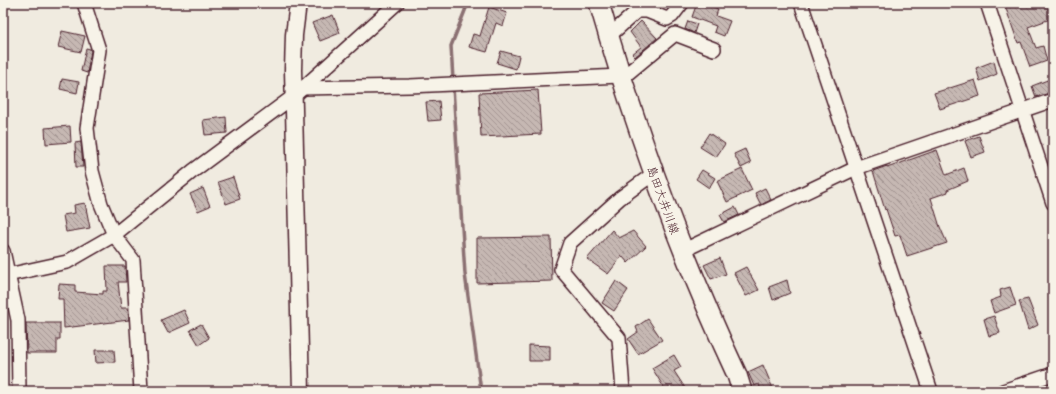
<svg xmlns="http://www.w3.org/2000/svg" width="1056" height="394" viewBox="0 0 1056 394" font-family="Sriracha,'Klee One',sans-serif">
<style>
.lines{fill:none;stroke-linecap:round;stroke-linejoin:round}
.stream{stroke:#8b6f72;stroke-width:3.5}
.building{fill:url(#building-back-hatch);stroke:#4a1f2b}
.minor-casing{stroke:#4a1f2b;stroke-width:16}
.tertiary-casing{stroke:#4a1f2b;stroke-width:19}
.secondary-casing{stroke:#4a1f2b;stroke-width:22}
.minor{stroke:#f7f3e8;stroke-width:13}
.tertiary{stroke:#f7f3e8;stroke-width:16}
.secondary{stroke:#f7f3e8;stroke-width:19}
.labels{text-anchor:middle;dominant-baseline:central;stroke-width:3.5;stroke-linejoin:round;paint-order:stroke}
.street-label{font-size:12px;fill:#4a1f2b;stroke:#f7f3e8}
</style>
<defs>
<pattern id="building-back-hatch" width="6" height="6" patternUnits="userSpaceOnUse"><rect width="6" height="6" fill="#c6b8b3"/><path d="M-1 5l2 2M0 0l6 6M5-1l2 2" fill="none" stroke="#a39592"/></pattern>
</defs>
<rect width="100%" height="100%" fill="#f0ebe0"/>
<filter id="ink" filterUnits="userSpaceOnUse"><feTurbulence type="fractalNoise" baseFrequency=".025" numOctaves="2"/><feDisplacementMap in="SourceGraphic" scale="8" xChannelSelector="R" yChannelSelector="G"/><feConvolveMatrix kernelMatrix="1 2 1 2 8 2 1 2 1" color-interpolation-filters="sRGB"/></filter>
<g filter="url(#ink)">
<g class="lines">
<g class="stream">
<path d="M453,80L451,46L468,3"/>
<path d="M453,87L465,274L481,391"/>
</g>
</g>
<g class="building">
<path d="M697,3H702L718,9L716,16L730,21L724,36L714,32L716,26L692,17Z"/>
<path d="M1004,3H1053V18L1028,27L1036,48L1043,46L1047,61L1030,67L1021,42L1018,43Z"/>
<path d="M489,7L507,13L503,26L496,23L487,52L469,47L473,34L480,36Z"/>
<path d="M333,15L340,33L320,41L312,23Z"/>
<path d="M641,21L657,38L635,57L632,54L641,47L630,32Z"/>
<path d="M688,21L697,24L694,33L685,29Z"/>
<path d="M62,31L85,36L81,52L58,47Z"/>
<path d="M86,48L90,49L91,51L87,73L81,71Z"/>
<path d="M501,51L519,56L516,69L497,63Z"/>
<path d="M994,61L997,74L980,81L976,68Z"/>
<path d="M62,79L79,82L77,93L60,89Z"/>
<path d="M1050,79L1053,92L1036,97L1032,86Z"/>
<path d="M975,80L980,96L940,109L934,93Z"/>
<path d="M538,90L541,134L481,137L479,93Z"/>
<path d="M439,101L441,120L428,121L426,102Z"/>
<path d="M226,117L227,133L205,135L203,120Z"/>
<path d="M70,126L71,142L46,144L45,128Z"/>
<path d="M709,133L725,144L716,157L700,147Z"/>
<path d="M979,136L985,152L971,157L965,141Z"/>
<path d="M81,142L83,167H76L75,143Z"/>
<path d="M745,149L751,163L741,168L734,154Z"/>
<path d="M937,150L946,175L964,168L968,181L947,190L948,192L931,198L940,227L947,243L907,256L900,235L895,236L886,209L885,210L873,171L887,166V168Z"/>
<path d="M742,169L752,190L727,202L717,181Z"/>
<path d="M702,170L715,178L709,188L696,179Z"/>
<path d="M233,177L240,199L226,204L218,182Z"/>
<path d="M203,188L210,206L198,211L190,194Z"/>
<path d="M765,188L771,200L761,205L755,193Z"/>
<path d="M85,203L90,228L66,232L63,215L75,213L74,205Z"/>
<path d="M735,207L739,215L724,222L720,215Z"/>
<path d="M612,230L619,238L633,231L646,246L628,263L622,256L608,274L587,259Z"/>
<path d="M551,237L552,281L477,283V238Z"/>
<path d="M720,258L726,274L711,279L704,265Z"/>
<path d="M106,266H125L126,282H118L121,308H128L129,320L64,328L63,299H58L59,284L75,285V292L103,294V291H107Z"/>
<path d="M746,267L759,290L746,296L734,273Z"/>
<path d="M787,280L790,293L773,300L769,287Z"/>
<path d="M616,281L628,290L614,311L602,303Z"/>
<path d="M1010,287L1016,305L994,313L990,301L1001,297L1000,290Z"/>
<path d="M1028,299L1038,325L1028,330L1019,301Z"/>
<path d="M184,310L190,323L168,333L161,320Z"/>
<path d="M994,316L1000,333L989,336L984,319Z"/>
<path d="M648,319L662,340L638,354L628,339L638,332L636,327Z"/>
<path d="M26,323H60V339H57V353H27Z"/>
<path d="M201,324L209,338L199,345L190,330Z"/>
<path d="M529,345L550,346V361H529Z"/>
<path d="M95,350H114L115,362L96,363Z"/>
<path d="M674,355L681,367L674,371L687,391H666L652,368Z"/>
<path d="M763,365L774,391H761L759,384L754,386L748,372Z"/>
</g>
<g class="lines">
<g class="minor-casing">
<g id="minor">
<path d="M84,3L99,50L87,128L92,171L101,204L114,235L133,260L141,391"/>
<path d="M801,3L931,391"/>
<path d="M987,3L1053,203"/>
<path d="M608,37L637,11H647L667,19L672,16L682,3"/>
<path d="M302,88L410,86L620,76L628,73L675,34L714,49"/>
<path d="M3,251L18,320L19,391"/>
<path d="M682,251L856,168L1053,100"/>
<path d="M3,276L67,262L114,235L193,171L294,96L397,3"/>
<path d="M623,391L619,338L561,269L570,243L620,198L653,174"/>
<path d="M1003,391L1053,374"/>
</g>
</g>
<g class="tertiary-casing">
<path id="tertiary" d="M298,3L294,35L293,70L301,391"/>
</g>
<g class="secondary-casing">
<path id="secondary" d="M599,3C636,131 681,255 737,375L742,391"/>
</g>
<use href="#minor" class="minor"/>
<use href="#tertiary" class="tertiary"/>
<use href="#secondary" class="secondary"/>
</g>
</g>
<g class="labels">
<g class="street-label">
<text transform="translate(663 200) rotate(70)">島田大井川線</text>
</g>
</g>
<rect width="1056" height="394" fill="none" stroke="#f7f3e8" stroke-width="16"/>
<rect x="8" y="8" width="1040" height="378" fill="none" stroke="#4a1f2b" stroke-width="1.5" filter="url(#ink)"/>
</svg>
